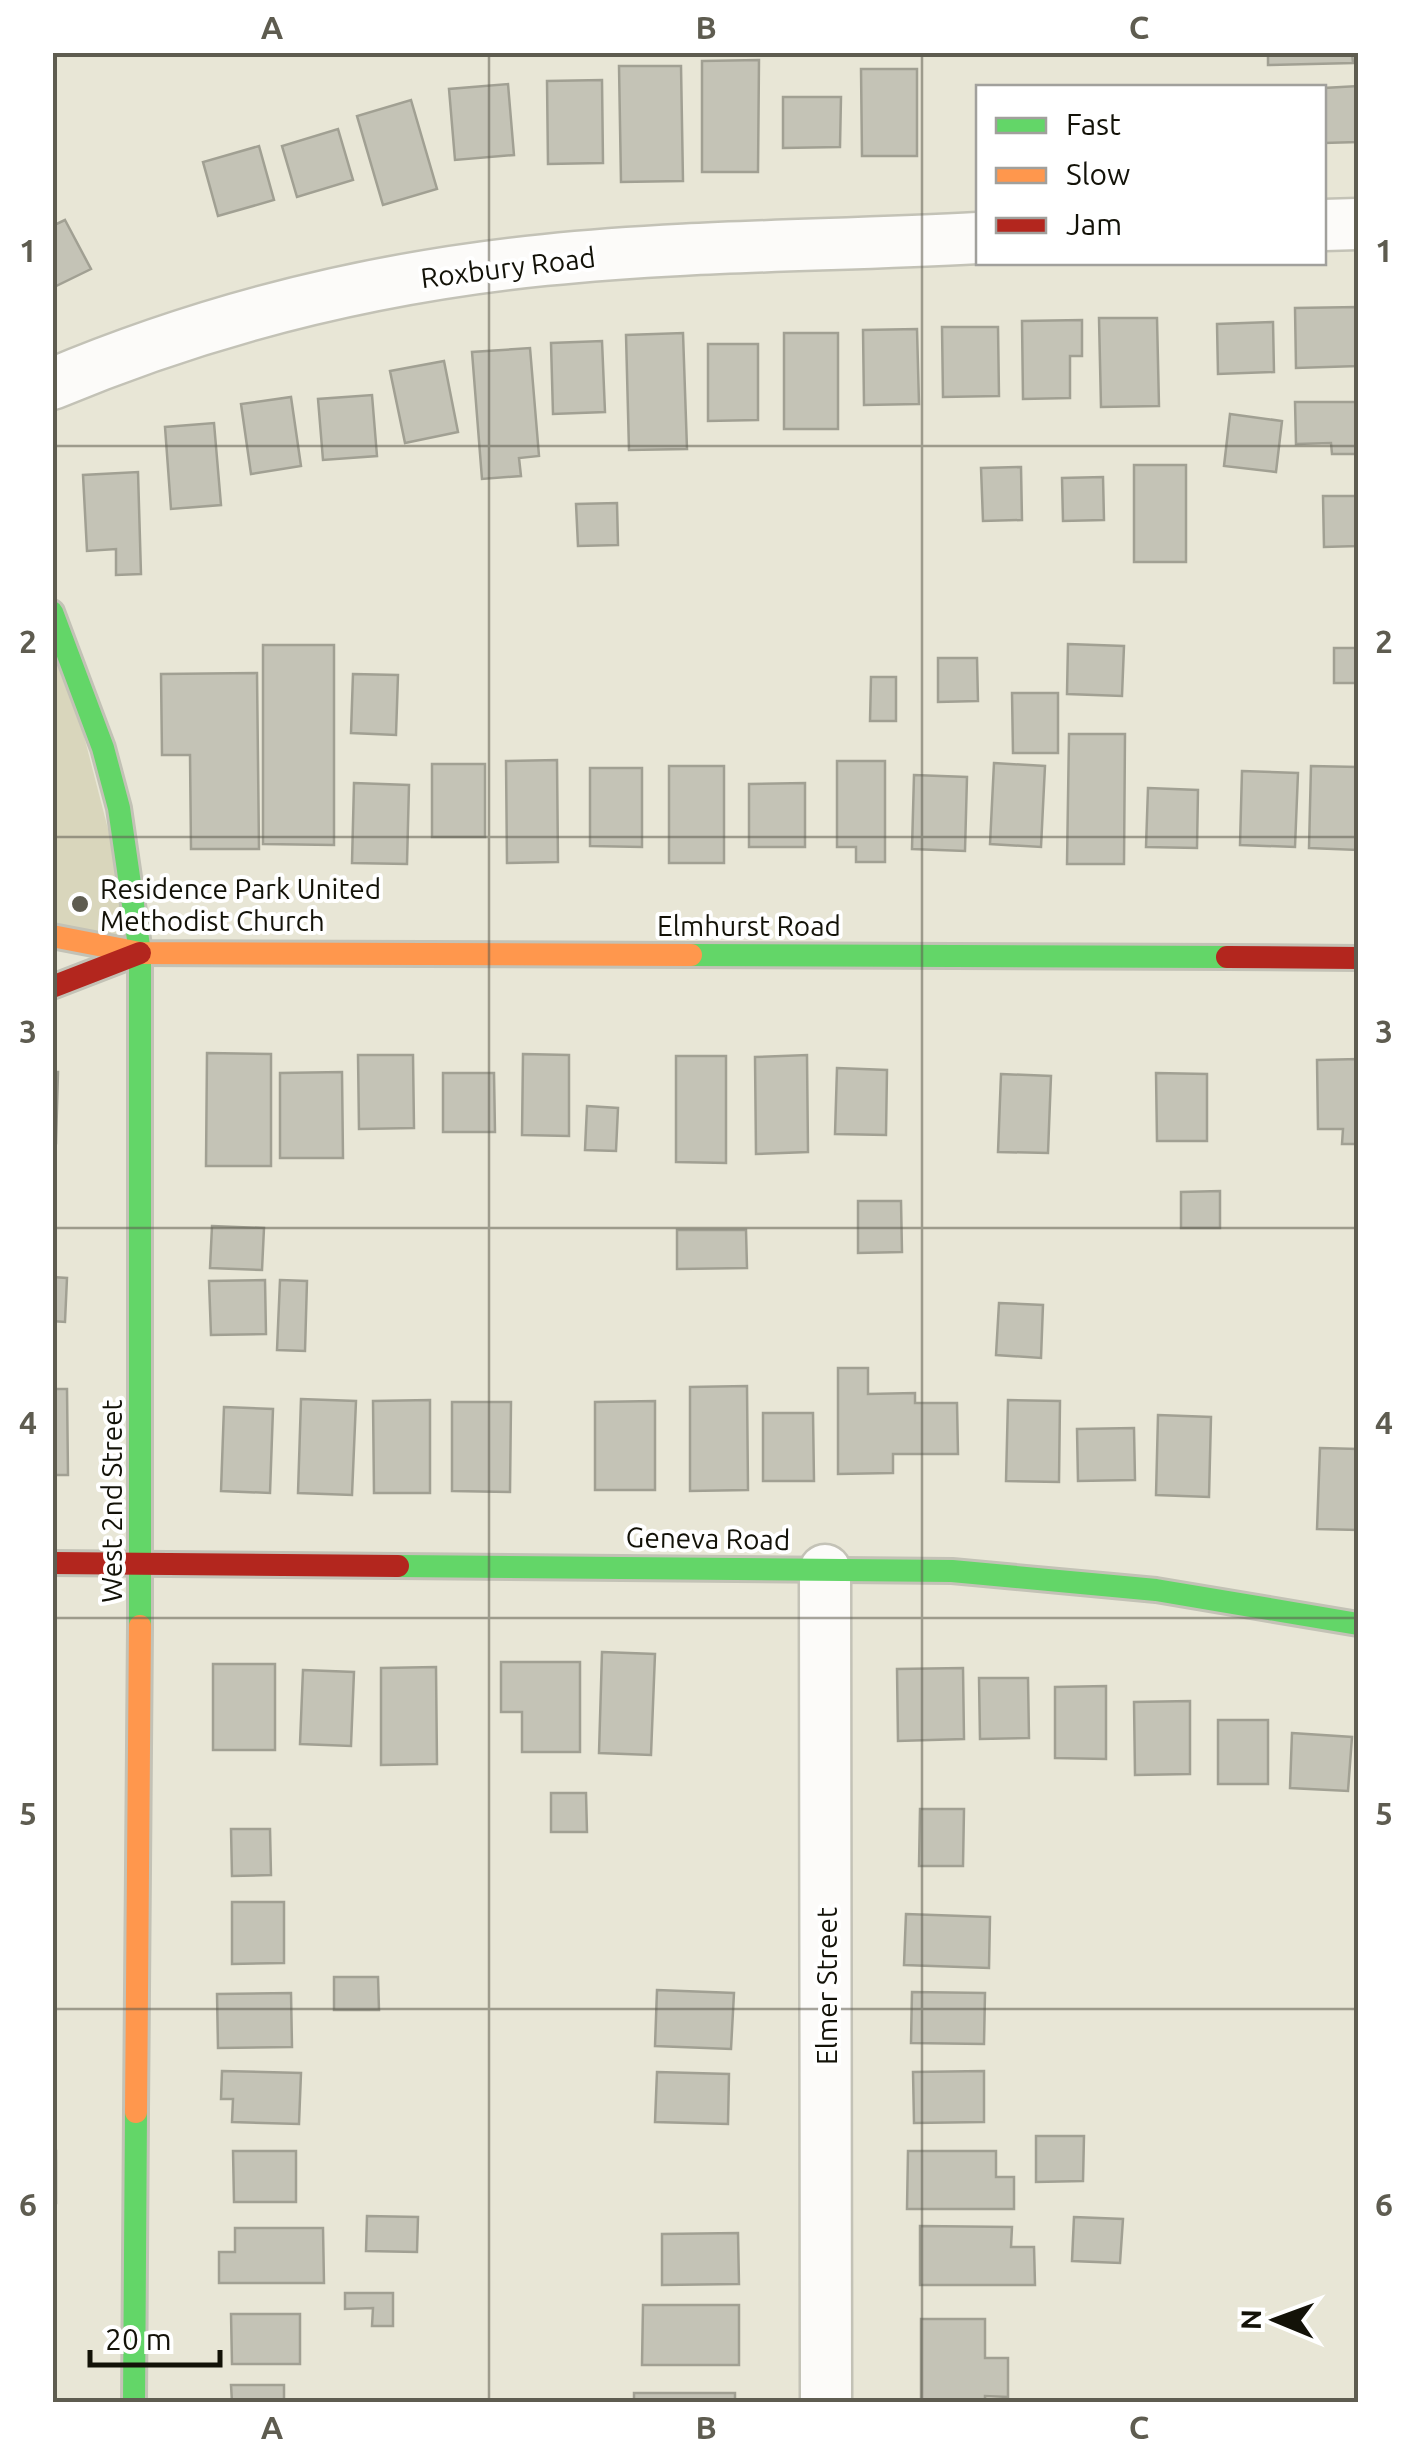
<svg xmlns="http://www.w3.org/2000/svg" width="1411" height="2455" viewBox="0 0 1411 2455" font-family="Ubuntu,sans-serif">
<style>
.green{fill:#d9d6bc}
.building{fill:#c4c3b6;stroke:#a1a093;stroke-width:2.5}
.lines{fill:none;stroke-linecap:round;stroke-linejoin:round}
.street-casing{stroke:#c3c2b6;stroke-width:55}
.fast-casing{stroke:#c3c2b6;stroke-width:28}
.slow-casing{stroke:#c3c2b6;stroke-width:28}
.jam-casing{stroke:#c3c2b6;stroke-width:28}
.street{stroke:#fcfbf9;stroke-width:50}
.fast{stroke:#63d668;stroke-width:22}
.slow{stroke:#ff974d;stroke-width:22}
.jam{stroke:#b3261e;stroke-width:22}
.grid{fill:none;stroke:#5e5c50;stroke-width:2.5;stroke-opacity:0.55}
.poi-dot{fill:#5e5c50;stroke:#fff;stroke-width:4}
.labels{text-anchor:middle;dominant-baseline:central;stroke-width:8;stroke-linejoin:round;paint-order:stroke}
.street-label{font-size:28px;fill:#131208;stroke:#fff}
.poi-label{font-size:28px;fill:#131208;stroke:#fff;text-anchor:start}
.neatline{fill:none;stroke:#5e5c50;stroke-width:4}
.grid-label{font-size:32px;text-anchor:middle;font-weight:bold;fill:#5e5c50}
</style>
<rect width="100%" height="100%" fill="#e8e6d6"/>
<path class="green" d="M52,612L140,953L53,936Z"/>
<g class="building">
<path d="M1268,52H1352L1353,63L1268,65Z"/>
<path d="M759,60L758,172H702V61Z"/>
<path d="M619,66H681L683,181L621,182Z"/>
<path d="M861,69H917V156H862Z"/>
<path d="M602,80L603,163L548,164L547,81Z"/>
<path d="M508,84L514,155L455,160L449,89Z"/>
<path d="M1358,86V142L1324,143V88Z"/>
<path d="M783,97H841L840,147L783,148Z"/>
<path d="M411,100L437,189L383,205L357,116Z"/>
<path d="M338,129L353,180L297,197L282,146Z"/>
<path d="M259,146L274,200L218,216L203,162Z"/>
<path d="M65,220L91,269L52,288V226Z"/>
<path d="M1358,307V366L1296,368L1295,308Z"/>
<path d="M1099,318H1157L1159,406L1101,407Z"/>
<path d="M1082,320V356H1070V398L1023,399L1022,321Z"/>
<path d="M1273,322L1274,372L1218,374L1217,324Z"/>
<path d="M942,327H998L999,396L943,397Z"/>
<path d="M917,329L919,404L864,405L863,330Z"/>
<path d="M683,333L687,449L629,450L626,335Z"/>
<rect x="784" y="333" width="54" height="96"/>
<path d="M602,341L605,412L553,414L551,343Z"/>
<path d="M708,344H758V420L708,421Z"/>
<path d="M530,348L539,456L519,458L521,476L482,479L472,352Z"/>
<path d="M444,361L458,432L405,443L390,371Z"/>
<path d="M372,395L377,456L323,460L318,399Z"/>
<path d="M291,397L301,466L251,474L241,404Z"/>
<path d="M1295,402H1358V454H1332L1331,443L1296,444Z"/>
<path d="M1230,414L1282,421L1276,472L1224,466Z"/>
<path d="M214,423L221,505L171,509L165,427Z"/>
<rect x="1134" y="465" width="52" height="97"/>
<path d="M1021,467L1022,520L983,521L981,468Z"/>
<path d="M138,472L141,574L116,575V549L87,551L83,475Z"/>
<path d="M1103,477L1104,520L1063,521L1062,478Z"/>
<path d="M1323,496H1358V546L1324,547Z"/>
<path d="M617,503L618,545L578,546L576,504Z"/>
<path d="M1068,644L1124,646L1122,696L1067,694Z"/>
<path d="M263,645H334V845L263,844Z"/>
<rect x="1334" y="648" width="24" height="35"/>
<path d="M938,658H977L978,701L938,702Z"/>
<path d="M257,673L259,849H191L190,755H162L161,674Z"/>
<path d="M353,674L398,675L396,735L351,733Z"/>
<path d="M871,677H896V721H870Z"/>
<path d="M1012,693H1058V753H1013Z"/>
<path d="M1069,734H1125L1124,864H1067Z"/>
<path d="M557,760L558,862L507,863L506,761Z"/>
<path d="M837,761H885V862H856V847H837Z"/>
<path d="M994,763L1045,766L1041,847L990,844Z"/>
<rect x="432" y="764" width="53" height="73"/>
<rect x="669" y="766" width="55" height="97"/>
<path d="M1311,766L1358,767V850L1309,848Z"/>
<path d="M590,768H642V847L590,846Z"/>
<path d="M1242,771L1298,773L1295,847L1240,845Z"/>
<path d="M914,775L967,777L965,851L912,849Z"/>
<path d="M354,783L409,785L407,864L352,863Z"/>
<path d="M805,783V847H749V784Z"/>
<path d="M1148,788L1198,790L1197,848L1146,847Z"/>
<path d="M207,1053L271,1054V1166H206Z"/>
<path d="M523,1054L569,1055V1136L522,1135Z"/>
<path d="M358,1055H413L414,1128L359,1129Z"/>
<path d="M807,1055L808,1152L756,1154L755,1057Z"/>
<path d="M676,1056H726V1163L676,1162Z"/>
<path d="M1358,1059V1144H1342L1343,1129H1318L1317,1060Z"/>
<path d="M837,1068L887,1070L886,1135L835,1134Z"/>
<path d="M52,1072H58L56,1143L52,1142Z"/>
<path d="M342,1072L343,1158H280V1073Z"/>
<path d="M443,1073H494L495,1132H443Z"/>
<path d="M1156,1073L1207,1074V1141H1157Z"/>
<path d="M1001,1074L1051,1076L1048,1153L998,1152Z"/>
<path d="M587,1106L618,1108L616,1151L585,1150Z"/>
<path d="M1220,1191V1228H1181V1192Z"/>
<path d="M858,1201H901L902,1252L858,1253Z"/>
<path d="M212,1226L264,1228L262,1270L210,1268Z"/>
<path d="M677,1230H746L747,1268L677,1269Z"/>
<path d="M52,1277L67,1278L65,1322L52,1321Z"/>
<path d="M265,1280L266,1334L211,1335L209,1281Z"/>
<path d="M280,1280L307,1281L305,1351L277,1350Z"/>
<path d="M999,1303L1043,1305L1041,1358L996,1355Z"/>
<path d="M838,1368H868V1394L915,1393V1403H957L958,1454H893V1473L838,1474Z"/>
<path d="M747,1386L748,1490L690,1491V1387Z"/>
<path d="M52,1389H67L68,1475H52Z"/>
<path d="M301,1399L356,1401L352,1495L298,1493Z"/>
<path d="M430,1400V1493H374L373,1401Z"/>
<path d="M1008,1400L1060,1401L1059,1482L1006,1481Z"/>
<path d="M655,1401V1490H595V1402Z"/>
<path d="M452,1402H511L510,1492L452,1491Z"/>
<path d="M224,1407L273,1409L270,1493L221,1491Z"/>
<path d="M763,1413H813L814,1481H763Z"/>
<path d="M1158,1415L1211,1417L1209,1497L1156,1495Z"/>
<path d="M1134,1428L1135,1480L1078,1481L1077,1429Z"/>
<path d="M1320,1448L1358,1449V1530L1317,1529Z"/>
<path d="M602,1652L655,1654L651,1755L599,1753Z"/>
<path d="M501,1662H580V1752H522V1712H501Z"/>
<rect x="213" y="1664" width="62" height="86"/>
<path d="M436,1667L437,1764L381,1765V1668Z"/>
<path d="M963,1668L964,1739L898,1741L897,1669Z"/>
<path d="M303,1670L354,1672L351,1746L300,1744Z"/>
<path d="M979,1678H1028L1029,1738L980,1739Z"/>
<path d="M1106,1686V1759L1055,1758V1687Z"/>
<path d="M1190,1701V1774L1135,1775L1134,1702Z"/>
<rect x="1218" y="1720" width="50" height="64"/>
<path d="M1292,1733L1352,1737L1348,1791L1290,1788Z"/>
<path d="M551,1793H586L587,1832H551Z"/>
<path d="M920,1809H964L963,1866H919Z"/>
<path d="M231,1829H270L271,1875L232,1876Z"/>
<path d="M232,1902H284V1963L232,1964Z"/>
<path d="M906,1914L990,1917L989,1968L904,1965Z"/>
<path d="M334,1977H378L379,2010H334Z"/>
<path d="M657,1990L734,1993L731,2049L655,2046Z"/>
<path d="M912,1992L985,1993L984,2044L911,2043Z"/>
<path d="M291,1993L292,2047L218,2048L217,1994Z"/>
<path d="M222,2071L301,2073L299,2124L232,2122L233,2099H221Z"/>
<path d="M984,2071V2122L914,2123L913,2072Z"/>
<path d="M657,2072L729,2074L728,2124L655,2122Z"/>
<path d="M1036,2136H1084L1083,2181L1036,2182Z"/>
<rect x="52" y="2151" width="4" height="52"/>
<path d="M233,2151H296V2202H234Z"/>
<path d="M908,2151H996V2177H1014V2209H907Z"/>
<path d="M367,2216L418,2217L417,2252L366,2251Z"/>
<path d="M1074,2217L1123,2219L1120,2263L1072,2261Z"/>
<path d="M920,2226L1012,2227L1011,2247H1034L1035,2285H920Z"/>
<path d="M235,2228H323L324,2283H219V2252H235Z"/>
<path d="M738,2233L739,2284L662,2285V2234Z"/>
<path d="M345,2293H393V2326H372L373,2308L345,2309Z"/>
<path d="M643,2305H739V2365H642Z"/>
<path d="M231,2314H300V2364H232Z"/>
<path d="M921,2319H985V2358H1008V2397L985,2396V2402H921Z"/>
<path d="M231,2385H284V2402H232Z"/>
<rect x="634" y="2393" width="101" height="9"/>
</g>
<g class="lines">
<g class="street-casing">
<g id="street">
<path d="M1324,225L1358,224"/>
<path d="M52,384C209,318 376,277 545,260C689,245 834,246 978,238"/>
<path d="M825,1570L826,2402"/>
</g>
</g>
<g class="fast-casing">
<g id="fast">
<path d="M52,612L103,748L119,808L140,953V1626"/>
<path d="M691,955L1227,957"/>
<path d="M398,1566L952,1571L1156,1590L1358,1624"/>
<path d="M134,2402L136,2112"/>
</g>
</g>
<g class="slow-casing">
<g id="slow">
<path d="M52,936L140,953L691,955"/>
<path d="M136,2112L140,1626"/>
</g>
</g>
<g class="jam-casing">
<g id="jam">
<path d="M1227,957L1358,958"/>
<path d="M52,987L140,953"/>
<path d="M52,1563L398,1566"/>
</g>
</g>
<use href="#street" class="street"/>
<use href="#fast" class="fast"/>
<use href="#slow" class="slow"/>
<use href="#jam" class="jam"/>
</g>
<path class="grid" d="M489,52V2402M922,52V2402M52,446H1358M52,837H1358M52,1228H1358M52,1618H1358M52,2009H1358"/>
<circle class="poi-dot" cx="80" cy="904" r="10"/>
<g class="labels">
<g class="street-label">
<text transform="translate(508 267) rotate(-7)">Roxbury Road</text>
<text x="749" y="925">Elmhurst Road</text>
<text transform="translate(111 1501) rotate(-90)">West 2nd Street</text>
<text transform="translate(708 1538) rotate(1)">Geneva Road</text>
<text transform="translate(826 1986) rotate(-90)">Elmer Street</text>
</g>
<g class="poi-label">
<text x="100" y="888">Residence Park United<tspan x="100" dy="32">Methodist Church</tspan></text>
</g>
</g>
<rect width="1411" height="2455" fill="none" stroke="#ffffff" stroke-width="110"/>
<rect x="976" y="85" width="350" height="180" fill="#ffffff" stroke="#a1a09c" stroke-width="2.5"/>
<rect x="996" y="118" width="50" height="15" fill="#63d668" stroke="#a1a09c" stroke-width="2.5"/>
<text x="1066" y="135" font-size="30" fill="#131208">Fast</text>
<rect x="996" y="168" width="50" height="15" fill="#ff974d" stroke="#a1a09c" stroke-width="2.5"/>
<text x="1066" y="185" font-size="30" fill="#131208">Slow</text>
<rect x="996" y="218" width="50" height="15" fill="#b3261e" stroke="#a1a09c" stroke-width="2.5"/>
<text x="1066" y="235" font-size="30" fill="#131208">Jam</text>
<g transform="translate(1276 2320) rotate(271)" stroke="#ffffff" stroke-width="8" paint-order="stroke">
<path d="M0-8L18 38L0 25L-18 38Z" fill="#131208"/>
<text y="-15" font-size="28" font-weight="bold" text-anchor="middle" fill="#131208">N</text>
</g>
<path d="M90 2350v15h130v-15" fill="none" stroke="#131208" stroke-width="5"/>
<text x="105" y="2350" font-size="30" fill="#131208" stroke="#ffffff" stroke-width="8" paint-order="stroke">20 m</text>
<rect x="55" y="55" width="1301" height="2345" class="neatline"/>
<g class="grid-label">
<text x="272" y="39">A</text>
<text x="706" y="39">B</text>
<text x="1139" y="39">C</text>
<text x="28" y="262">1</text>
<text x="1384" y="262">1</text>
<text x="28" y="653">2</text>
<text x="1384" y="653">2</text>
<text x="28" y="1043">3</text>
<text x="1384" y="1043">3</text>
<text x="28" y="1434">4</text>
<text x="1384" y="1434">4</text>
<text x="28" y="1825">5</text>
<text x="1384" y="1825">5</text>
<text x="28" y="2216">6</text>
<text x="1384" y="2216">6</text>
<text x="272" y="2439">A</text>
<text x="706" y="2439">B</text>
<text x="1139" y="2439">C</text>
</g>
</svg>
